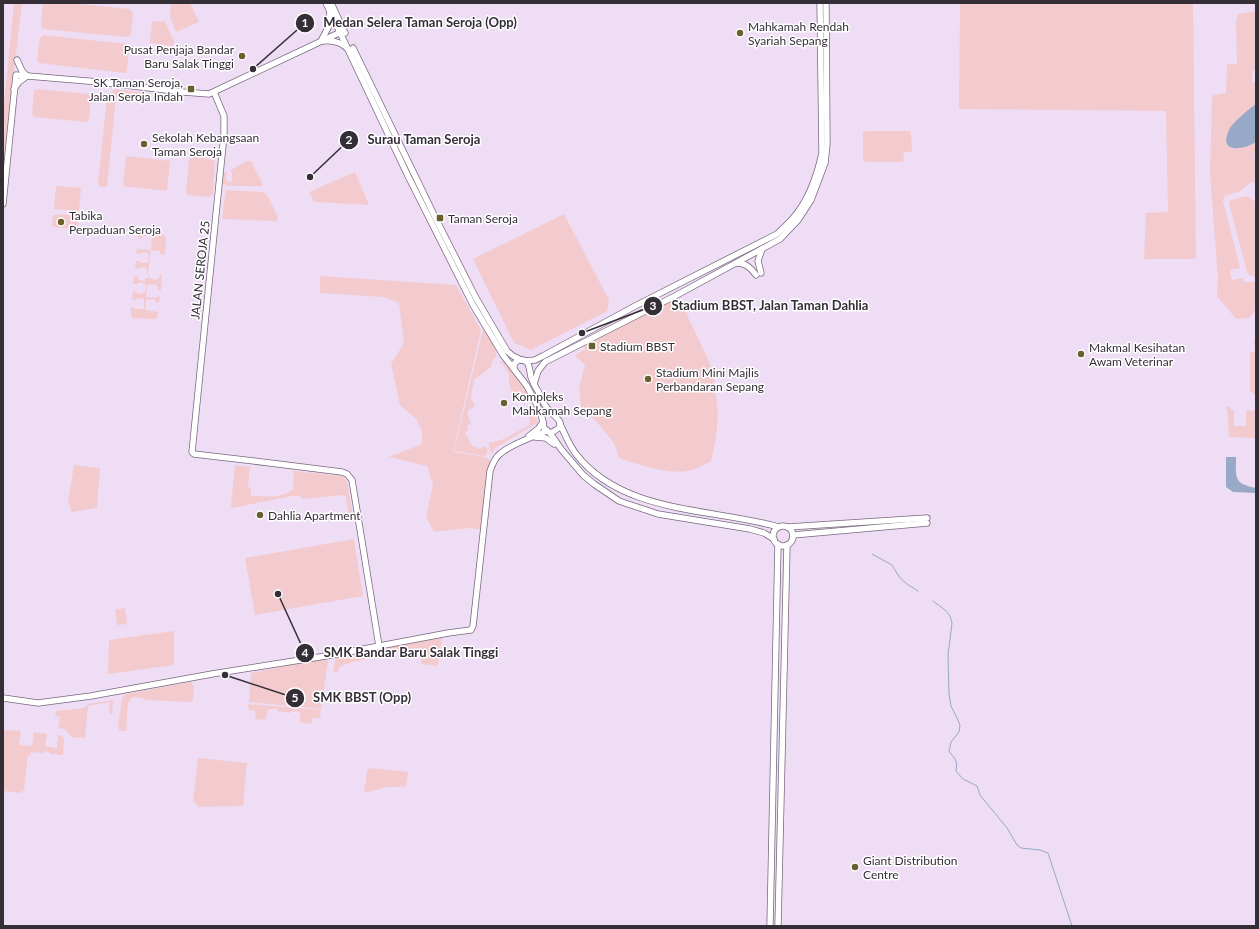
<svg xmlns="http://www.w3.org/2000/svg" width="1259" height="929" viewBox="0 0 1259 929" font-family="Lato,sans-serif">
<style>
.green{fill:#f3cbce}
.water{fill:#97a9c6}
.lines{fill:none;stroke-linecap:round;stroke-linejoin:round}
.stream{stroke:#97a9c6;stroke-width:1}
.secondary-casing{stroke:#77687d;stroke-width:7}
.secondary{stroke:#fff;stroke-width:5.5}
.poi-dot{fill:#6a602d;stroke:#fff;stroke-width:1.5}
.labels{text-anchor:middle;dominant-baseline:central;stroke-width:3;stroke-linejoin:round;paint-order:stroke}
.poi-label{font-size:12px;fill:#342e37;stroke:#fff;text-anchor:start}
.street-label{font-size:12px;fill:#342e37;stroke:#fff}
.leader{fill:none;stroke:#342e37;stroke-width:1.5}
.callout-dot{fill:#342e37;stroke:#fff;stroke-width:1.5}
.mark-label{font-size:12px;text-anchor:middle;font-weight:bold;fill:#fff}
.callout-label{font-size:13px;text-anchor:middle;font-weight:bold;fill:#342e37;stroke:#fff;stroke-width:3;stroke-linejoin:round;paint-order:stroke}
</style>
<rect width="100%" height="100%" fill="#eeddf5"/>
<g class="green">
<path d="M14,3H22L3,170V114Z"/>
<path d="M43,3H70L130,9L133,14L131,34L128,37L43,29L41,26Z"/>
<path d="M171,3H190L199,22L176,32L170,17Z"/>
<path d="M960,3H1193L1196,259H1144L1146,213L1168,212L1166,111L959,109Z"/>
<path d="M1256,11V70H1253L1252,82H1256V155L1253,157L1256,160V183L1255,182L1250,183L1240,191L1225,196L1223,201L1240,268L1230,270L1232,280L1243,278L1244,282H1256V309L1249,318L1236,319L1217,296L1218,279L1210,174L1212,96C1216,94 1221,94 1226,93L1227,64H1236L1237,62L1236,23L1238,14Z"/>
<path d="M164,20L174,41V44L172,46L150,43L152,22L153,21L161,22Z"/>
<path d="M43,35L127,44L129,47L127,71L125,73L39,63L37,61L40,38Z"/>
<path d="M38,89L88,94L91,98L89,119L86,122L34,117L32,114L34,91Z"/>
<path d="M115,89L146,93L148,96L131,95L130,98L116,97L107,187L99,186L98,183L107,97Z"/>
<path d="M866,131H909L911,134L912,152H904L903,162H865L863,159V133Z"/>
<path d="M126,156L170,161L167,191L123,186Z"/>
<path d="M193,156L214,160L215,162L213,194L209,197L188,195L186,192L189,160Z"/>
<path d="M247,161H251L263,185L262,186H229L222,184L223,175L226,172H227L226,181L232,182V174L231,170Z"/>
<path d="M355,172L369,205L316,202L313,200L309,192Z"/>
<path d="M56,186L81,188L79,211L54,209Z"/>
<path d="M226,190L262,192L267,195L278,217L277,221L222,219Z"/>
<path d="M1246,196L1256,202V276C1251,277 1249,275 1247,272L1229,203L1231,200Z"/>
<path d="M79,214L78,229L52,227L53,215Z"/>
<path d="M564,214L609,300L607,311L531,350L514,343L473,259Z"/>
<path d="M141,231L163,234L166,237L165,255L160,254V251L151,250L148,273L149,278L157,280L158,278H159L160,275H162L161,290H158V287H157L156,284L147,285L146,297L157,298V296L160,297L159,302H155V299L146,300L145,310L158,312V317L155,319L132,318L131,315V307L135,308V309H144V299L137,298L136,300L132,299L133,291L137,292V294L145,293L146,284L138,282V284H133L134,276H138V280L145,281V278H148V273H146L147,268L140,267L139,269L135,268L136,261H140V263H148L149,253L141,252V254L136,253L137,249L151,250L152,235L147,234L146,236H143L142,238L138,237V232Z"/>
<path d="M320,276L456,285L481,330L453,452L485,457L490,460L488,470L482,530L469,528L434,532L426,516L433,485L427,466L389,457L422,444V431L416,419L400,405L391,364L404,343L399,303L383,297L320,293Z"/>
<path d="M672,300L674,303L680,300L713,370L718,415L716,438L711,461C705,464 698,468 692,470C668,476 641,465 619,458L614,443L590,414L581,408L579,388L585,365L575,355L586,349L582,345Z"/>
<path d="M484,325C490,335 498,345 496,357L492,360L491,367L474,380L471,398L475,406L470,409L467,413L471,423L467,426L468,430L465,433L473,447L476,446L478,449L486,446L488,451L485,456L454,451Z"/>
<path d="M1254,340H1256V396L1250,391V352H1255Z"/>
<path d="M502,361L505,362L530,395L524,400C513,399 507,385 509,374L502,363L499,362Z"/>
<path d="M530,406L537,420V423L494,449L492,454L489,448V443L504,439L530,425L529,421L530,419L525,410Z"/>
<path d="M1227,407H1230L1231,410H1234V426H1246V411L1256,410V438L1229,437Z"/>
<path d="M74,465L100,468L97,508L72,512L68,502Z"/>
<path d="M235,465L250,467L248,486L251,490V496C264,496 283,499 293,489L294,471L342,476L347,481L353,516L349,515L346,497L344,495L302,499L300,496H292L232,508L231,505Z"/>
<path d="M354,539L363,596L255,615L245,558Z"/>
<path d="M125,608L127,624L117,625L115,610Z"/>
<path d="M174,631V665L108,674L109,640Z"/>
<path d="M442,637L438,666L421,664L422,655H407L406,651L352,662L339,667L338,672H333L335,661L337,656Z"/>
<path d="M325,658L328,662L321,709L249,702L251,673Z"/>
<path d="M191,682L194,687L193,699L190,702L144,700L143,698L133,697L128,703L126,731H120L118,727L122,698L125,694Z"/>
<path d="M113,700L112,714H109L110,702L88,706L85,738L71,737L65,729L58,728L60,717L55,716L56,711L84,708L88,704Z"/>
<path d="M248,704L321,710L320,718H313L311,724L300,722V712L291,711L290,713L277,711V709H268L266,719L256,720L255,711L249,710Z"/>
<path d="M6,730L21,731L19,745L32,746L34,732L47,734L45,746L57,748L58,735L62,736L64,739L63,755L49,754V752L44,751V753L31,752V755H28L24,790L20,793L3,791V732Z"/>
<path d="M198,758L247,763L243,806L199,807L193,801Z"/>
<path d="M370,768L408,772L406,786L400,787H388L364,793L367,771Z"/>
</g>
<g class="water">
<path d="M1256,104V142C1243,150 1218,154 1229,130C1231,124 1250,108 1256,104Z"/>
<path d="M1226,457H1236C1236,477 1233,484 1256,488V493L1233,492L1226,487Z"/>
</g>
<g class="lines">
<g class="stream">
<path d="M872,554L892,565L900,578L907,584L918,591"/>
<path d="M933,601L945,610L950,616L952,623L948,655L949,694L951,706L958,720L960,725L959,732L951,742L949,751C955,760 958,759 956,771L963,779L977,786L980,795L1007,828L1017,845L1021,848L1040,850L1048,853L1072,926"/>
</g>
<g class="secondary-casing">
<g id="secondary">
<path d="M326,3L408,176L473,305L503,355L527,386L541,413L544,428L550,433L561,449L583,475L594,484L619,501L658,514L750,529L764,533L774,539"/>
<path d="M331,3L345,33"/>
<path d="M321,41L329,26L330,12"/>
<path d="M323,41C333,40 341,42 348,49"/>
<path d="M353,48L436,219L476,298L507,351L513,356L521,360"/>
<path d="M14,89L19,82L27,76L22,71L17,60"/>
<path d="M214,92L224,116V135L192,452L194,454L270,463L342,472L347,474L352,480L379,646"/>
<path d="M3,204L16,75L99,82L183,92L209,94L343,31"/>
<path d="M737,263C746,263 751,268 756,275"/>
<path d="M761,273L758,261L762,249"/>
<path d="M525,361L535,360L543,356L637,305L777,234C782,229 788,224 793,218C809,200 817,176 822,153L820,3"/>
<path d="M514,369V364L518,360C530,358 529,368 531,377C533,382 535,387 538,391C541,397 543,403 547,408C553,417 572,424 550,433"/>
<path d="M534,384L538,371L545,362L675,296L780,239L798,220L811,200L825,163L827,144L826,3"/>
<path d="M560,424C565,434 569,445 576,454C622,514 712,508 779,527"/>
<path d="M529,436L538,429L543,422"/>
<path d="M535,437L546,438L554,444"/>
<circle cx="783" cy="536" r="10"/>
<path d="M788,527L927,518"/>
<path d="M793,535L927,523"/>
<path d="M3,698L38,703L91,696L212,674L332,655L448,633L471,630L473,626L490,471C492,465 495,457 501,453C512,444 534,436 547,431"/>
<path d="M770,926L778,544"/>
<path d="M778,926L787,545"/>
</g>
</g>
<use href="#secondary" class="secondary"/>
</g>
<g class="poi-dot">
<circle cx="740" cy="33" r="4"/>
<circle cx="242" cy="56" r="4"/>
<rect x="187" y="85" width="8" height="8" rx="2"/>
<circle cx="144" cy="144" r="4"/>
<rect x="436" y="214" width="8" height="8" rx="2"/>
<circle cx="61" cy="222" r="4"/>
<rect x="588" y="342" width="8" height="8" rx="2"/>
<circle cx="1081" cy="354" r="4"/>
<circle cx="648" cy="379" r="4"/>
<circle cx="504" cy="403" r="4"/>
<circle cx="260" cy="515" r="4"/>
<circle cx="855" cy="867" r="4"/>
</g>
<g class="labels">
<g class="poi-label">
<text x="748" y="26">Mahkamah Rendah<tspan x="748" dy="14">Syariah Sepang</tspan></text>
<text x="234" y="49" text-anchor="end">Pusat Penjaja Bandar<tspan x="234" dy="14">Baru Salak Tinggi</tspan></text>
<text x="183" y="82" text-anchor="end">SK Taman Seroja,<tspan x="183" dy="14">Jalan Seroja Indah</tspan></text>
<text x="152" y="137">Sekolah Kebangsaan<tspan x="152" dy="14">Taman Seroja</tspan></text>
<text x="69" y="215">Tabika<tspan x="69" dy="14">Perpaduan Seroja</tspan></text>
<text x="448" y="218">Taman Seroja</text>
<text x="600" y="346">Stadium BBST</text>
<text x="1089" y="347">Makmal Kesihatan<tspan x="1089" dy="14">Awam Veterinar</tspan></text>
<text x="656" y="372">Stadium Mini Majlis<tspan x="656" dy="14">Perbandaran Sepang</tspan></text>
<text x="512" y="396">Kompleks<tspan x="512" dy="14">Mahkamah Sepang</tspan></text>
<text x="268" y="515">Dahlia Apartment</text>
<text x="863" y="860">Giant Distribution<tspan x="863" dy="14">Centre</tspan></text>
</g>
<g class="street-label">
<text transform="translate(200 270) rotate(-84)">JALAN SEROJA 25</text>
</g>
</g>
<path class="leader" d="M253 69L305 23M310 177L349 140M582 333L653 306M278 594L305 653M225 675L295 698"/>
<g class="callout-dot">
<circle cx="253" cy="69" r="4"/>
<circle cx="310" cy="177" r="4"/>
<circle cx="582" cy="333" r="4"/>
<circle cx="278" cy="594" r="4"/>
<circle cx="225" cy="675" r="4"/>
<circle cx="305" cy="23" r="10"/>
<circle cx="349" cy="140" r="10"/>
<circle cx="653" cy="306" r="10"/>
<circle cx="305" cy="653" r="10"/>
<circle cx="295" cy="698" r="10"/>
</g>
<g class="mark-label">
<text x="305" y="27">1</text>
<text x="349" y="144">2</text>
<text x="653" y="310">3</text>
<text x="305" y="657">4</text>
<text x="295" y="702">5</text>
</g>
<g class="callout-label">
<text x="420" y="27">Medan Selera Taman Seroja (Opp)</text>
<text x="424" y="144">Surau Taman Seroja</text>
<text x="770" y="310">Stadium BBST, Jalan Taman Dahlia</text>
<text x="411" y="657">SMK Bandar Baru Salak Tinggi</text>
<text x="362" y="702">SMK BBST (Opp)</text>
</g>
<rect width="1259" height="929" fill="none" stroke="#342e37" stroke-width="8"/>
</svg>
